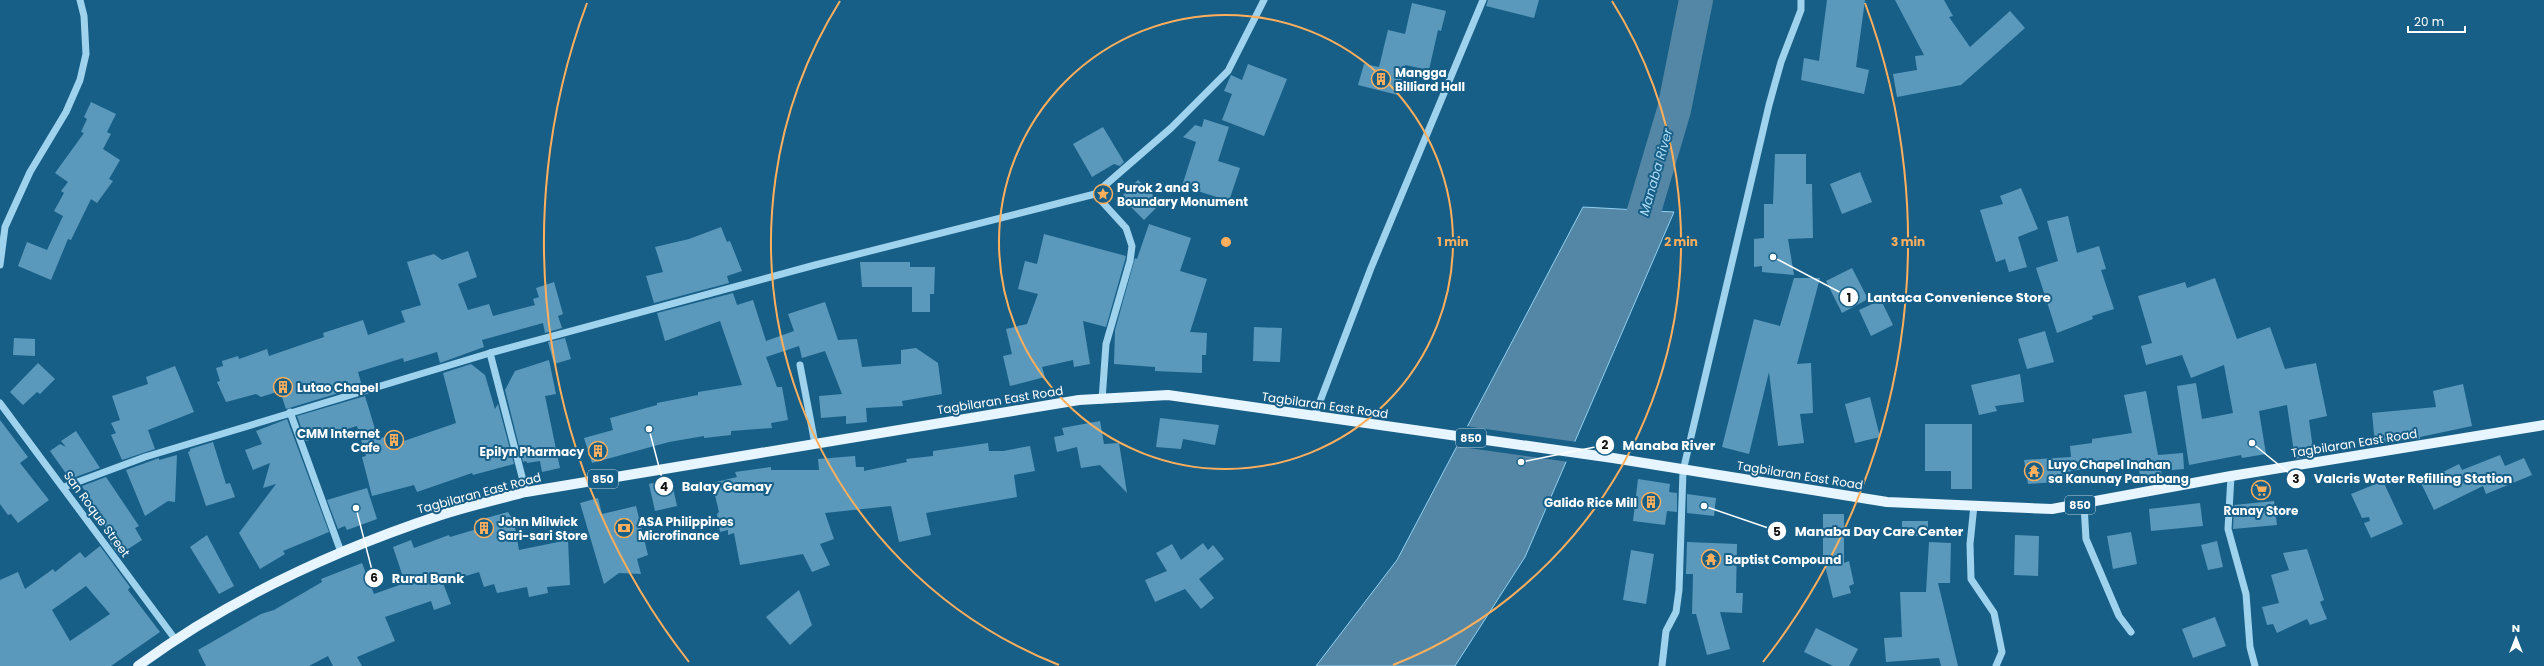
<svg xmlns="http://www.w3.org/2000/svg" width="2544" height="666" viewBox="0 0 2544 666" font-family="Poppins,sans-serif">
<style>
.water{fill:#5487a5;stroke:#92d0f0}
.pier{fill:#185f88}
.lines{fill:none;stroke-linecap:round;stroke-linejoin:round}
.river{stroke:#5487a5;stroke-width:34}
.building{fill:#5a99bb;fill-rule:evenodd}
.minor{stroke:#9fd2ed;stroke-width:7}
.major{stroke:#e6f5ff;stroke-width:10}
.ring{fill:none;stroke:#ffaf5c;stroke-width:2}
.labels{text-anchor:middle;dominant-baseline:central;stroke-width:4;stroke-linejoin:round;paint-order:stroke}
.shield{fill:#185f88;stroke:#bacfdb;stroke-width:1}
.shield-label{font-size:11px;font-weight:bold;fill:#fff}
.poi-label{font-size:12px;font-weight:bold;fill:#fff;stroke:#185f88;text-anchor:start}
.street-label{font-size:12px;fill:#fff;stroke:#185f88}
.water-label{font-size:13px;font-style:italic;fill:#abdbf5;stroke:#185f88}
.centre{fill:#ffaf5c;stroke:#185f88;stroke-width:2}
.ring-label{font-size:12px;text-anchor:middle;font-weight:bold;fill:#ffaf5c;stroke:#185f88;stroke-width:4;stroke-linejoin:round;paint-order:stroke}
.leader{fill:none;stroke:#fff;stroke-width:1.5}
.callout-dot{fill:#fff;stroke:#185f88;stroke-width:1.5}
.mark-label{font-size:12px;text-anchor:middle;font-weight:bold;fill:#111}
.callout-label{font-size:13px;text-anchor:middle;font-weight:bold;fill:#fff;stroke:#185f88;stroke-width:4;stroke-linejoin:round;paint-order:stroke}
</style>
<rect width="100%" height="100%" fill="#185f88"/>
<path class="water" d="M1583,207L1674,212L1525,557L1455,666H1316L1397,560Z"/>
<path class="pier" d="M1465,426L1577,442L1569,462L1454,446Z"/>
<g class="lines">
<path class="river" d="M1631,255L1674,110L1696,0"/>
</g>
<g class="building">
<path d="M1488,0H1539L1534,18L1486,6Z"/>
<path d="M1827,0H1865L1856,67L1869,70L1864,94L1801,80L1804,58L1819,61Z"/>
<path d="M1895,0H1944L1953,16L1949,17L1970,47L2010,11L2025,28L1961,85L1897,97L1893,74L1917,70L1915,56L1924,55Z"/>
<path d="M1412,3L1446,11L1441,31L1438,30L1429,70L1405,65L1398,95L1358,85L1364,64L1379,67L1388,30L1405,34Z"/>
<path d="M1248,64L1287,79L1264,136L1222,120L1232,94L1224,91L1231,75L1242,80Z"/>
<path d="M91,102L116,114L107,132L111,134L103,149L120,160L109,179L113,181L97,203L91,199L71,240L68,239L51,280L18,266L27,242L47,250L63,216L54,211L64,193L61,191L68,182L55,173L84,133L81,132L87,119L84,117Z"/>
<path d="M1204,119L1229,127L1218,161L1240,168L1229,201L1182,186L1196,142L1183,137L1195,125L1202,127Z"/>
<path d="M1103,127L1124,162L1120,166L1114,164L1092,177L1073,144Z"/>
<path d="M1775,154H1806V184H1812L1813,238L1788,239L1794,275L1762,272V266L1754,267V239L1764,238V204H1773Z"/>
<path d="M1860,172L1872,202L1842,214L1830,184Z"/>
<path d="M1138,180L1161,203L1144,220L1121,197Z"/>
<path d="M2021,188L2038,229L2018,237L2027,267L2009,272L2005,259L1996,262L1980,210L2003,204L2000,196Z"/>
<path d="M2068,216L2077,253L2099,246L2106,269L2101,270L2114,309L2092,316L2093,319L2057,333L2036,268L2058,261L2047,221Z"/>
<path d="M1149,224L1191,238L1180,271L1207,279L1190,332L1207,333L1206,355H1202V373L1155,371V367L1114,364L1115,330L1135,258L1137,259Z"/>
<path d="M721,227L727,242L730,241L742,271L727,276L729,283L654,303L646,276L663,272L655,247L689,239Z"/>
<path d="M1044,234L1126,256L1125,260L1106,327L1083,321L1090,364L1074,367L1073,360L1042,367L1045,377L1010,386L1003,356L1012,354L1006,329L1027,324L1038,294L1018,289L1025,261L1037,264Z"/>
<path d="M468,251L477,277L458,284L468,310L489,304L493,316L535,305L533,299L539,297L536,288L554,282L563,314L558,316L562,328L545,333L543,323L482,340L484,347L440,363L437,352L404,362L403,358L358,372L362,386L286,409L280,391L261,397L256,394L226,402L217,382L220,381L216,368L223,366L222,361L238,356L239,359L267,349L269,356L324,337L323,333L363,320L368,335L405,322L401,311L421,305L407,262L434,254L442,260Z"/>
<path d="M860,262H910V267H935L934,294H930V312H912V287H862Z"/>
<path d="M1852,268L1868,299L1842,313L1826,281Z"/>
<path d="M1794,278H1820L1797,364L1811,363L1813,413L1800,414L1804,443L1778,446L1769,372L1749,454L1722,447L1754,319L1780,326Z"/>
<path d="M2215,278L2237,339L2270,327L2285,369L2316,363L2327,416L2309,420L2314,456L2295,459L2287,405L2259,411L2266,454L2242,458L2241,455L2189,465L2177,386L2196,383L2202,419L2233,413L2224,365L2191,378L2182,355L2146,365L2141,346L2152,343L2138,296L2185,282L2187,288Z"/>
<path d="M733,293L737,305L753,300L766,341L794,331L788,314L825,302L838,340L857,339L862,367L901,364V350L916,348L938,363L942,394L902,401L903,406L866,408L867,422L846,424V416L821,418L819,396L842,394L825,351L802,358L799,346L766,357L777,387H782L788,420L771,423L772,428L731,431V435L704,438V436L669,442L592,463L584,438L613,430L610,418L657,405V403L698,395V392L742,385L720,321L665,341L657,313Z"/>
<path d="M1881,300L1893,325L1871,336L1859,310Z"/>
<path d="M1254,327L1282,328L1280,362L1253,361Z"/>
<path d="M2045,331L2054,362L2027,369L2018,339Z"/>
<path d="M14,338L35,339V356L13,355Z"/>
<path d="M565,338L571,359L554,364L548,342Z"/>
<path d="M549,360L556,394L545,396L560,468L542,472L540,461L527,463L526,461L523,462L505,390L515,371Z"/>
<path d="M38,363L55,379L40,394L37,392L23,405L10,392Z"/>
<path d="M471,364L485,375L495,409L498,404L514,464L473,475L472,473L417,492L414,485L372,496L362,457L366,456L357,426L306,441L297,416L365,396L378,439L401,432L404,441L456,423L443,373Z"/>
<path d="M175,366L194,412L148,430L155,449L122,460L111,435L116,433L111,423L120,420L112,396L148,384L146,377Z"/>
<path d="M2020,374L2024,402L1995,406L1997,411L1979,415L1971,385Z"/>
<path d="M2463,384L2472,426L2420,437V439L2375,444L2372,413L2436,407L2433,391Z"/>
<path d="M2146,391L2158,455L2183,453L2184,469L2161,471L2162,476L2141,480L2137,460L2066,472L2067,481L2028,484L2024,460L2071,457L2070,446L2092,443V439L2132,433L2124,395Z"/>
<path d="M1870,397L1880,437L1855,443L1845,404Z"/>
<path d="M1160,418L1219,425L1215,445L1183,439L1181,449L1156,447Z"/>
<path d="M287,419L329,532L283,551L285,554L260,569L239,533L276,484L263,488L270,463L253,470L245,450L262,444L256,431Z"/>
<path d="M0,420L28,457L20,463L49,500L18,523L11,514L8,515L0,504Z"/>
<path d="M1100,421L1104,444L1119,443L1127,493L1100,465L1081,468L1077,447L1057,452L1054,437L1064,435L1062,428Z"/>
<path d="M1925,424H1972V489H1951V471H1925Z"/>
<path d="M76,431L100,468L70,479L50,451L60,444L66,447L61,441Z"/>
<path d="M213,442L226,484L230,483L235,497L206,506L188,452L190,451V449Z"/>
<path d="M988,443L989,451H1003L1030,446L1035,471L1014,475L1017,497L926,513L931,535L899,542L891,506L825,513L834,539L820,544L830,565L812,572L803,554L740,565L734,533L728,535V530L720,532L717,514L719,512L712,483L737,477L735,472L771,467V470H819L818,459L855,456L856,467H864V471L907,462L906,459L933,456V451Z"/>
<path d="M177,455L175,502L168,501L145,516L126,470L159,458V460Z"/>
<path d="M2500,455L2505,466L2524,458L2532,475L2486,494L2483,486L2434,510L2421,483L2459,464L2462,470Z"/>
<path d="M106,477L139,526L135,528L142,540L119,555L108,540L111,537L82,486Z"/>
<path d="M671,479L677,506L655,511L649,484Z"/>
<path d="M1638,479L1670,484L1669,492L1677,493V512L1667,511L1665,525L1633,521Z"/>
<path d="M2383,481L2403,524L2371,538L2364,523L2370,521L2369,517L2362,518L2351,494Z"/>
<path d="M367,488L377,519L347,530L345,526L338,529L327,500Z"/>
<path d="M1687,494L1716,498L1714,516L1687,513Z"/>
<path d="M598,498L602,514L636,506L648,555L637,559L641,574L619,573L604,584L580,503Z"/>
<path d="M2274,501L2277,525L2233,529L2234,505Z"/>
<path d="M2200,503L2203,526L2151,531L2149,509Z"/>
<path d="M508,512L514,521L519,550L568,540L570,585L547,587L548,593L529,597L527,587L497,593L494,584L484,587L479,572L443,583L451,604L434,610L431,601L385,617L395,641L357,657L362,666H333L328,656L309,666H206L198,650L261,614L274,610L322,582L321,579L362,563L374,594L405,583L393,547L411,540L414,548L449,535L450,537L477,529L475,521Z"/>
<path d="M1823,514H1844V563L1849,561L1854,584L1849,586L1851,593L1833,598L1823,557Z"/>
<rect x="1902" y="521" width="26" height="15"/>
<path d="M2131,532L2137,564L2113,569L2107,536Z"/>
<path d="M207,535L234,586L219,594L190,547Z"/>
<path d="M2015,535L2039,536L2038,576L2014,575Z"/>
<path d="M2217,541L2223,567L2208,570L2201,545Z"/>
<path d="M1687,542L1737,544L1736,593H1743L1742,613L1720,612L1730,649L1707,655L1696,614H1692L1693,574H1686Z"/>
<path d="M1929,542L1951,543L1950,583H1938L1958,666H1941L1939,658L1886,662L1884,638L1902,637L1900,592H1926Z"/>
<path d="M1203,543L1208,550L1213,545L1224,559L1199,579L1214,598L1201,609L1185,589L1155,602L1145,580L1167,571L1156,553L1172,544L1181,560Z"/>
<path d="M100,546L130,587L128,590L160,632L111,666H0V580L18,572L25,589L53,569L55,572L80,552L85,558ZM86,586L110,614L70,641L52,610Z"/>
<path d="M2307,549L2324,600L2320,602L2327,619L2310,625L2307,619L2277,633L2273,624L2267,625L2262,607L2279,603L2271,575L2289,570L2283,553Z"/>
<path d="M1631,550L1654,554L1646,604L1623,600Z"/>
<path d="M799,590L812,625L790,645L766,617Z"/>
<path d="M2215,617L2226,646L2193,658L2182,629Z"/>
<path d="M1816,628L1858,649L1849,666H1833L1804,652Z"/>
</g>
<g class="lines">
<g class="minor">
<path d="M1095,194L1126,228L1132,246L1130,261L1106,344L1102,400"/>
<path d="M0,265L5,227L30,172L66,112L80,80L86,54L84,16L80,0"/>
<path d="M490,353L526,492"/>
<path d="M800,365L815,444"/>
<path d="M0,403L175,639"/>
<path d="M290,412L341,552"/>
<path d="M1314,417L1371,268L1483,0"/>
<path d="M2231,476L2228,529L2246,594L2250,647L2255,666"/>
<path d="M64,487L145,457L490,353L815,265L1095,194L1171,128L1228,71L1264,0"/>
<path d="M1974,505L1970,544L1971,579L1994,613L2002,652L1996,666"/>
<path d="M2084,505L2086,539L2119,616L2131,632"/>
<path d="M1662,666L1666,631L1676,612L1679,590L1683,471L1769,105L1781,62L1801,10V0"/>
</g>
<path class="major" d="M138,666C229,599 335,550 441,515C469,506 498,499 526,492L1079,400L1168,395L1613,458L1887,502L2052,509L2231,476L2544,425"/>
</g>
<g class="ring">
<circle cx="1226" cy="242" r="227"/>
<path d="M1059 665A455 455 0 0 1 840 1M1612 1A455 455 0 0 1 1393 665"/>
<path d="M689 662A682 682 0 0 1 587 3M1865 3A682 682 0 0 1 1763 662"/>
</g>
<defs>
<g id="building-ring" transform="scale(1)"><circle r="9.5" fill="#185f88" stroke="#ffaf5c" stroke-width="1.5"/><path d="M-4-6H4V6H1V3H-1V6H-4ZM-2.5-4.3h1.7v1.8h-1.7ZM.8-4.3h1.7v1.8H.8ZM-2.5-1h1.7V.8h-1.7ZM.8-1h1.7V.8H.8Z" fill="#ffaf5c"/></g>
<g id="sight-ring" transform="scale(1)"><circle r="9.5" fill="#185f88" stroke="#ffaf5c" stroke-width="1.5"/><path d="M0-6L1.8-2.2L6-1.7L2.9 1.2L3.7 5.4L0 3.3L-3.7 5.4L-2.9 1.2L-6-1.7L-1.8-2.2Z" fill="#ffaf5c"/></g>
<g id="temple-ring" transform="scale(1)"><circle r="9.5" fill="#185f88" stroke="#ffaf5c" stroke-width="1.5"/><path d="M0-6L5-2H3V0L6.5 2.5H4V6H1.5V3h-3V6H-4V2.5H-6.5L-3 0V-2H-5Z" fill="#ffaf5c"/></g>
<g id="supermarket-ring" transform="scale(1)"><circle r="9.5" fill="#185f88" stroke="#ffaf5c" stroke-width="1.5"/><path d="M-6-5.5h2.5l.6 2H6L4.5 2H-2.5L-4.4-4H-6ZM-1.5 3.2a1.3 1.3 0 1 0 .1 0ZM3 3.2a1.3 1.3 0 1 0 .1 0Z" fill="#ffaf5c"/></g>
<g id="bank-ring" transform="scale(1)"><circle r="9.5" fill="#185f88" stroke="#ffaf5c" stroke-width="1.5"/><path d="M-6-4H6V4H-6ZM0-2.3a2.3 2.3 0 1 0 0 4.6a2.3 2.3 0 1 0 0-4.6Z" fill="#ffaf5c"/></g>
</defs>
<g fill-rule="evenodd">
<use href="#building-ring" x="1381" y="79"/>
<use href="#sight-ring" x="1103" y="194"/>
<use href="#building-ring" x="283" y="387"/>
<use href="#building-ring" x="394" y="440"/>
<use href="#building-ring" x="598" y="451"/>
<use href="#temple-ring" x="2034" y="471"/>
<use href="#supermarket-ring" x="2261" y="490"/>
<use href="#building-ring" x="1651" y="502"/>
<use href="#building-ring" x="484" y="528"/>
<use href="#bank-ring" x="624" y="528"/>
<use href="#temple-ring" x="1711" y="559"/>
</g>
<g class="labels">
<g class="shield">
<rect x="1456" y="429" width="30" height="18" rx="3"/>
<rect x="588" y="470" width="30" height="18" rx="3"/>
<rect x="2065" y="496" width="30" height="18" rx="3"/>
</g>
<g class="shield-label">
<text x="1471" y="438">850</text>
<text x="603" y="479">850</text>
<text x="2080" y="505">850</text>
</g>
<g class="poi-label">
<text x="1395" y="72">Mangga<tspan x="1395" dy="14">Billiard Hall</tspan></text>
<text x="1117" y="187">Purok 2 and 3<tspan x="1117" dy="14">Boundary Monument</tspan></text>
<text x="297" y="387">Lutao Chapel</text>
<text x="380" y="433" text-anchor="end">CMM Internet<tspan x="380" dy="14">Cafe</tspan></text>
<text x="584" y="451" text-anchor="end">Epilyn Pharmacy</text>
<text x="2048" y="464">Luyo Chapel Inahan<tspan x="2048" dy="14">sa Kanunay Panabang</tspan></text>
<text x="1637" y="502" text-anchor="end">Galido Rice Mill</text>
<text x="2261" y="510" text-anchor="middle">Ranay Store</text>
<text x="498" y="521">John Milwick<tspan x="498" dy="14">Sari-sari Store</tspan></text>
<text x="638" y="521">ASA Philippines<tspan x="638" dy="14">Microfinance</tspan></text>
<text x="1725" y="559">Baptist Compound</text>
</g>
<g class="street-label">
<text transform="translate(1000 400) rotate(-9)">Tagbilaran East Road</text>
<text transform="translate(1325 405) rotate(8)">Tagbilaran East Road</text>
<text transform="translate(2354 443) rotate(-9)">Tagbilaran East Road</text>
<text transform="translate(1800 475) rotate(9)">Tagbilaran East Road</text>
<text transform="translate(479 493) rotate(-15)">Tagbilaran East Road</text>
<text transform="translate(97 514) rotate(54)">San Roque Street</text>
</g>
<g class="water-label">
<text transform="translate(1656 172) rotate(-74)">Manaba River</text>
</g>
</g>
<circle cx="1226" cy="242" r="6" class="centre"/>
<g class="ring-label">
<text x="1453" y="246">1 min</text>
<text x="1681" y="246">2 min</text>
<text x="1908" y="246">3 min</text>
</g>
<path class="leader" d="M1773 257L1849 297M1521 462L1605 445M2252 443L2296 479M649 429L664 486M1704 506L1777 531M356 508L374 578"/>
<g class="callout-dot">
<circle cx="1773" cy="257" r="4"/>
<circle cx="1521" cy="462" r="4"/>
<circle cx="2252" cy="443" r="4"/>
<circle cx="649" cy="429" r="4"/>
<circle cx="1704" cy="506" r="4"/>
<circle cx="356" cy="508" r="4"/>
<circle cx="1849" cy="297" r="10"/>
<circle cx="1605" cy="445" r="10"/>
<circle cx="2296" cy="479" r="10"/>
<circle cx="664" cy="486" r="10"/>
<circle cx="1777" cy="531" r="10"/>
<circle cx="374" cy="578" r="10"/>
</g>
<g class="mark-label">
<text x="1849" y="302">1</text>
<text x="1605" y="449">2</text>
<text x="2296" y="483">3</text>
<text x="664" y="491">4</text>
<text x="1777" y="536">5</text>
<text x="374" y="582">6</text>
</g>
<g class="callout-label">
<text x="1959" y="302">Lantaca Convenience Store</text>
<text x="1669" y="450">Manaba River</text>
<text x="2413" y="483">Valcris Water Refilling Station</text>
<text x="727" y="491">Balay Gamay</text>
<text x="1879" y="536">Manaba Day Care Center</text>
<text x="428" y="583">Rural Bank</text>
</g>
<g transform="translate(2516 638)" stroke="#185f88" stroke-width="3" paint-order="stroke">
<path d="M0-3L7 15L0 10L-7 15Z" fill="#ffffff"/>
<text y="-6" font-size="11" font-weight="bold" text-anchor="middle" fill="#ffffff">N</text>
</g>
<path d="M2408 26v6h57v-6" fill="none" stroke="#ffffff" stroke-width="2"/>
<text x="2414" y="26" font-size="12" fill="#ffffff" stroke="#185f88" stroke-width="3" paint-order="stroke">20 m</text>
</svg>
